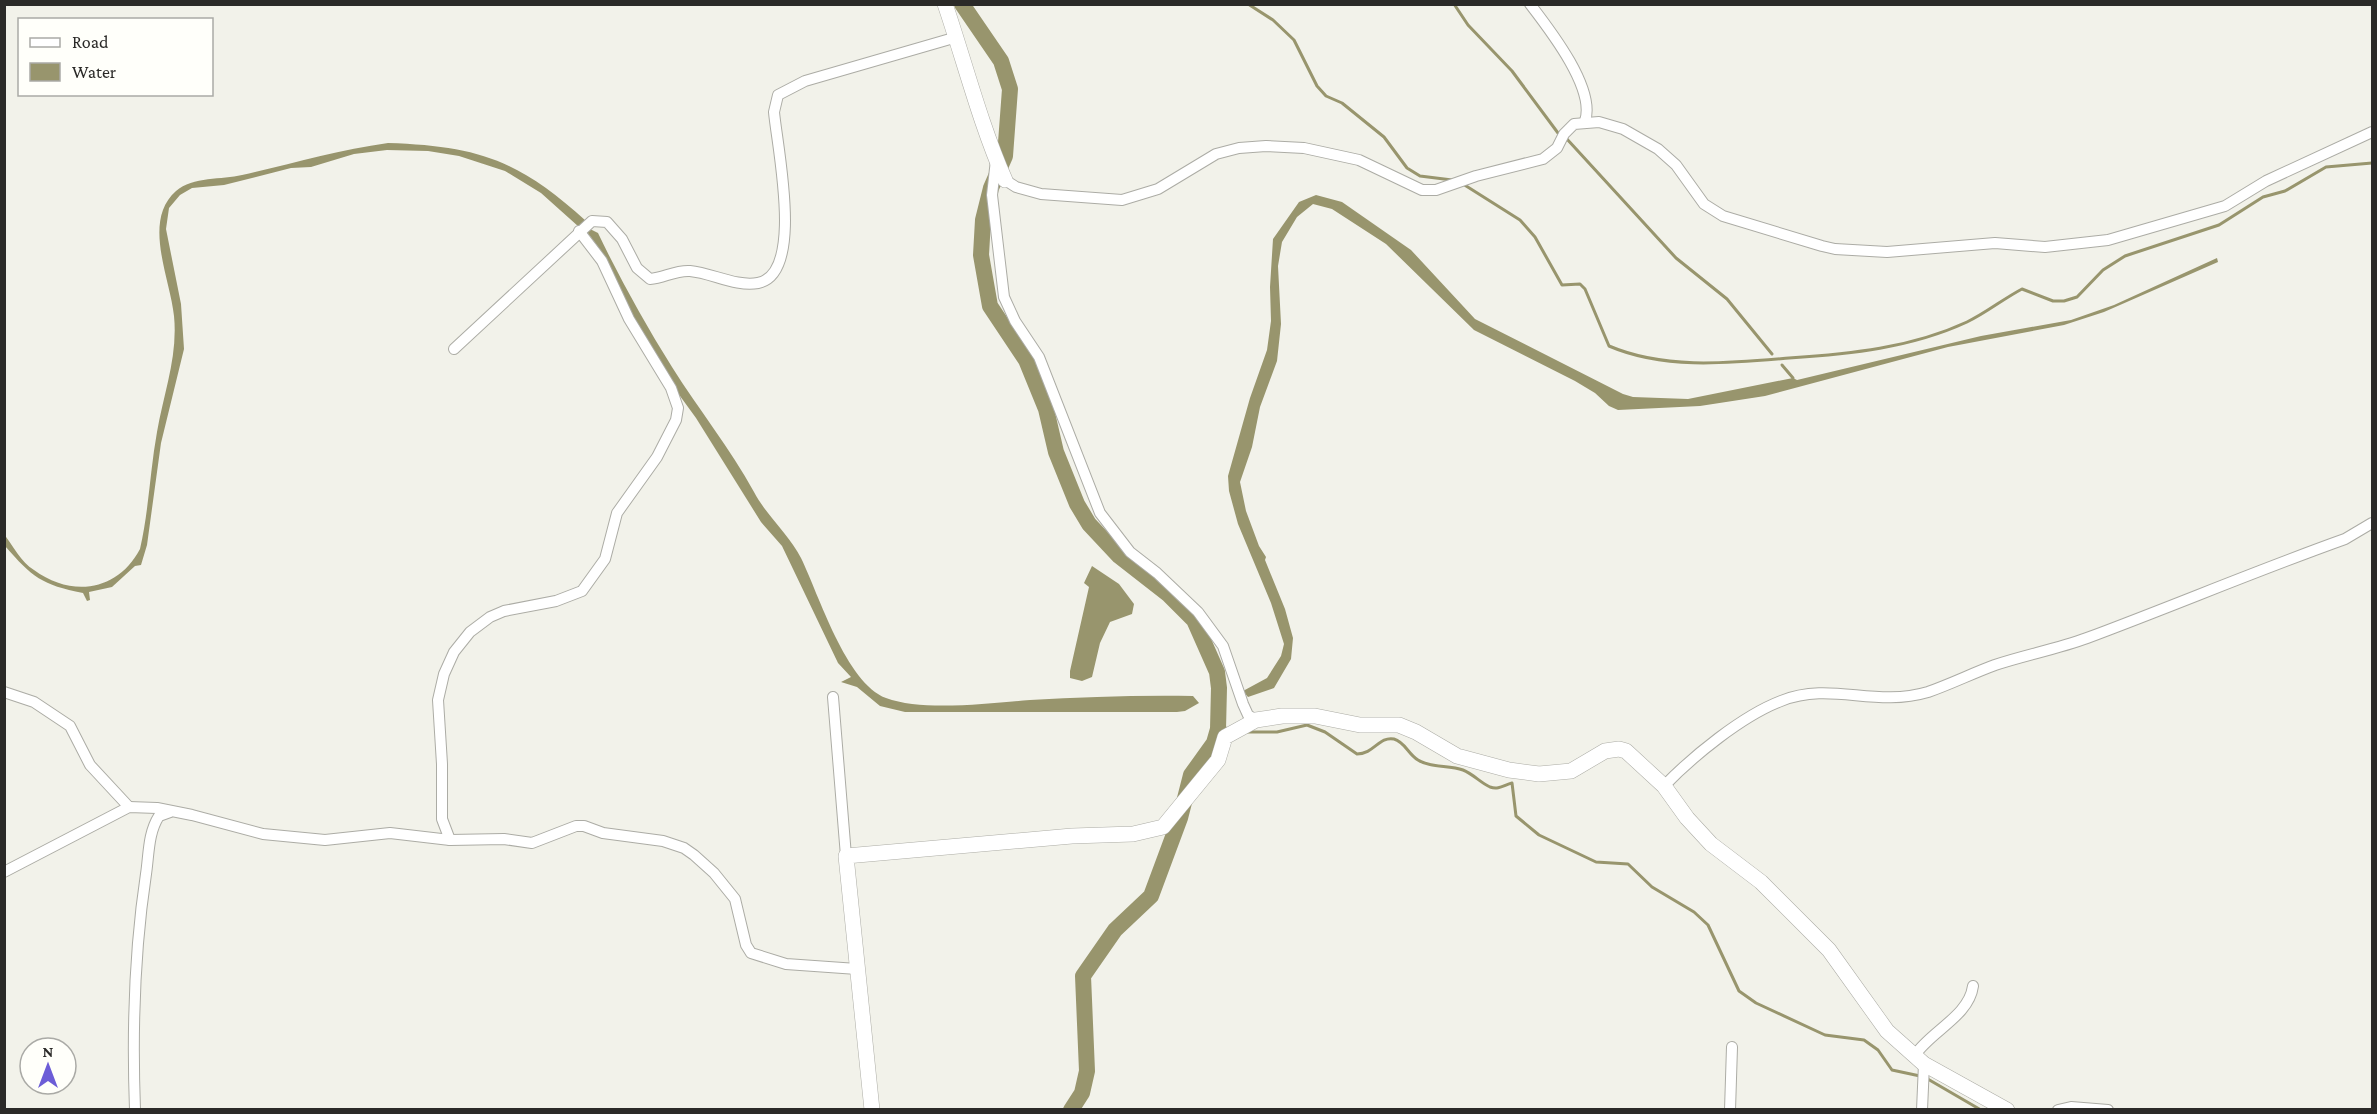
<svg xmlns="http://www.w3.org/2000/svg" width="2377" height="1114" viewBox="0 0 2377 1114" font-family="'Crimson Pro',serif">
<style>
.water{fill:#98956d}
.lines{fill:none;stroke-linecap:round;stroke-linejoin:round}
.stream{stroke:#98956d;stroke-width:3}
.river{stroke:#98956d;stroke-width:16}
.street-casing{stroke:#acaca5;stroke-width:12}
.secondary-casing{stroke:#acaca5;stroke-width:16}
.street{stroke:#fff;stroke-width:10}
.secondary{stroke:#fff;stroke-width:15}
</style>
<rect width="100%" height="100%" fill="#f2f2ea"/>
<g class="water">
<path d="M388,143C478,146 519,160 586,221L579,227L541,193L505,171L459,156L428,151L387,150L354,154L311,167L291,168L224,185L192,188L180,195L169,208L166,229L181,304L184,349L161,443L147,545L141,565L135,566L112,587L89,592L90,600L87,601L83,593C42,585 32,577 5,546L4,534C13,546 21,562 34,570C72,598 118,591 140,549C149,510 150,470 157,432C164,392 178,356 174,316C170,277 142,221 176,191C193,176 222,180 242,175C291,164 338,150 388,143Z"/>
<path d="M1316,195L1342,202L1411,250L1475,319L1623,394L1633,397L1688,399L1793,378L1797,380L1981,336L2071,320L2114,305L2217,258L2218,262L2104,312L2064,325L1948,347L1765,396L1700,406L1618,410L1609,406L1595,393L1575,381L1474,330L1386,244L1332,209L1313,204L1297,217L1282,242L1278,266L1281,324L1277,361L1260,407L1252,447L1240,482L1246,511L1259,546L1266,557L1265,560L1285,609L1293,638L1291,659L1274,688L1248,697L1243,691L1267,678L1281,656L1284,644L1271,603L1238,524L1229,491L1228,476L1250,398L1267,350L1271,321L1270,287L1273,239L1299,202Z"/>
<path d="M590,229L598,233C620,279 645,324 672,367C699,410 730,448 754,492C766,515 790,536 801,558C819,595 846,683 886,698C923,712 990,703 1030,700C1084,697 1139,695 1193,696L1199,703L1185,711L1177,712H905L880,706L857,687L841,682L851,677L838,663L782,546L761,522L696,418L672,385L630,311L601,251L587,232Z"/>
<path d="M1092,566L1119,584L1134,604L1132,614L1110,622L1100,643L1092,677L1082,681L1070,678V671L1089,587L1084,583Z"/>
</g>
<g class="lines">
<g class="stream">
<path d="M1248,4L1273,20L1294,40L1317,86L1326,96L1342,103L1384,137L1407,168L1420,176L1452,180"/>
<path d="M1454,4L1468,25L1512,71L1558,133"/>
<path d="M1566,138L1676,258L1727,299L1772,354"/>
<path d="M1463,184L1520,220L1535,237L1562,285L1580,284L1585,289L1609,346C1665,370 1730,363 1789,358C1850,354 1911,348 1967,322C1986,313 2003,299 2022,289L2053,301H2064L2077,297L2103,270L2125,256L2219,225L2263,197L2285,191L2326,167L2372,163"/>
<path d="M1782,365L1793,378"/>
<path d="M1217,715L1225,728L1229,729"/>
<path d="M1247,732H1277L1307,725L1325,732L1357,754C1374,754 1379,736 1394,739C1405,742 1408,754 1418,760C1430,768 1449,765 1463,770C1473,774 1481,783 1490,787C1499,790 1504,785 1512,783L1516,816L1539,835L1596,862L1628,864L1652,887L1694,912L1708,925L1739,991L1756,1003L1825,1035L1864,1040L1878,1050L1892,1070L1920,1076"/>
<path d="M1926,1078L1981,1110"/>
</g>
<path class="river" d="M962,4L1001,61L1010,89L1005,156L991,188L983,220L981,255L990,306L1026,360L1046,409L1056,452L1077,504L1089,524L1119,556L1169,595L1194,620L1217,672L1219,688L1218,729L1214,743L1191,775L1180,818L1151,896L1115,930L1083,976L1087,1071L1082,1093L1071,1110"/>
<g class="street-casing">
<g id="street">
<path d="M1530,4C1550,30 1596,89 1585,121"/>
<path d="M996,160L992,195L1004,297L1015,321L1039,357L1100,513L1130,552L1157,573L1198,612L1223,646L1243,704L1248,715L1256,720"/>
<path d="M1005,180L1016,187L1041,194L1122,200L1158,189L1216,154L1239,148L1266,146L1304,148L1359,160L1422,190H1436L1476,176L1543,159L1557,148L1564,134L1574,124L1599,122L1623,129L1658,149L1676,165L1704,204L1723,216L1822,246L1835,249L1887,252L1995,243L2045,247L2108,240L2225,206L2266,181L2372,132"/>
<path d="M454,349L592,221L607,222L622,239L637,268L650,279C664,278 675,270 690,271C712,273 736,287 758,283C805,274 777,147 774,112L778,95L805,81L957,37"/>
<path d="M4,692L34,702L70,726L90,765L129,807"/>
<path d="M833,697L846,856"/>
<path d="M1664,786C1693,756 1742,716 1781,701C1831,681 1874,708 1928,692C1951,684 1973,673 1995,665C2025,655 2057,649 2087,638C2173,606 2258,570 2345,539L2372,523"/>
<path d="M450,840L442,819V764L438,700L444,674L454,652L470,632L490,617L504,611L556,601L582,591L605,559L617,513L657,457L676,420L678,408L671,388L629,319L602,261L579,231"/>
<path d="M4,872L129,807L157,808L192,815L263,834L325,840L390,833L450,840L504,839L532,843L576,826H584L603,833L663,841L684,848L694,855L714,873L735,899L746,945L751,953L786,964L857,969"/>
<path d="M1915,1055C1931,1031 1969,1016 1973,986"/>
<path d="M135,1110C132,1030 134,953 146,874C149,854 148,833 159,816L170,812"/>
<path d="M1730,1110L1732,1047"/>
<path d="M1922,1110L1924,1064"/>
<path d="M2058,1110L2071,1107L2108,1110"/>
</g>
</g>
<g class="secondary-casing">
<g id="secondary">
<path d="M945,4C965,63 980,123 1005,180"/>
<path d="M872,1110L846,856L1072,836L1133,834L1163,827L1218,760L1225,737L1256,720L1282,716H1315L1360,725H1399L1416,732L1457,756L1509,770L1539,774L1571,771L1605,751L1619,749L1626,751L1664,786L1687,818L1711,844L1761,882L1829,950L1887,1031L1924,1064L2007,1110"/>
</g>
</g>
<use href="#street" class="street"/>
<use href="#secondary" class="secondary"/>
</g>
<rect width="2377" height="1114" fill="none" stroke="#2b2a28" stroke-width="12"/>
<rect x="18" y="18" width="195" height="78" fill="#fffffa" stroke="#aaaaa6" stroke-width="1.5"/>
<rect x="30" y="38" width="30" height="9" fill="#ffffff" stroke="#aaaaa6" stroke-width="1.5"/>
<text x="72" y="48" font-size="18" fill="#2b2a28">Road</text>
<rect x="30" y="63" width="30" height="18" fill="#98956d" stroke="#aaaaa6" stroke-width="1.5"/>
<text x="72" y="78" font-size="18" fill="#2b2a28">Water</text>
<g transform="translate(48 1066)"><circle r="28" fill="#fffffa" stroke="#aaaaa6" stroke-width="1.5"/>
<path d="M0-4.5L10 22L0 15L-10 22Z" fill="#6c5dd7"/>
<text y="-9" font-size="16" font-weight="bold" text-anchor="middle" fill="#2b2a28">N</text>
</g>
</svg>
